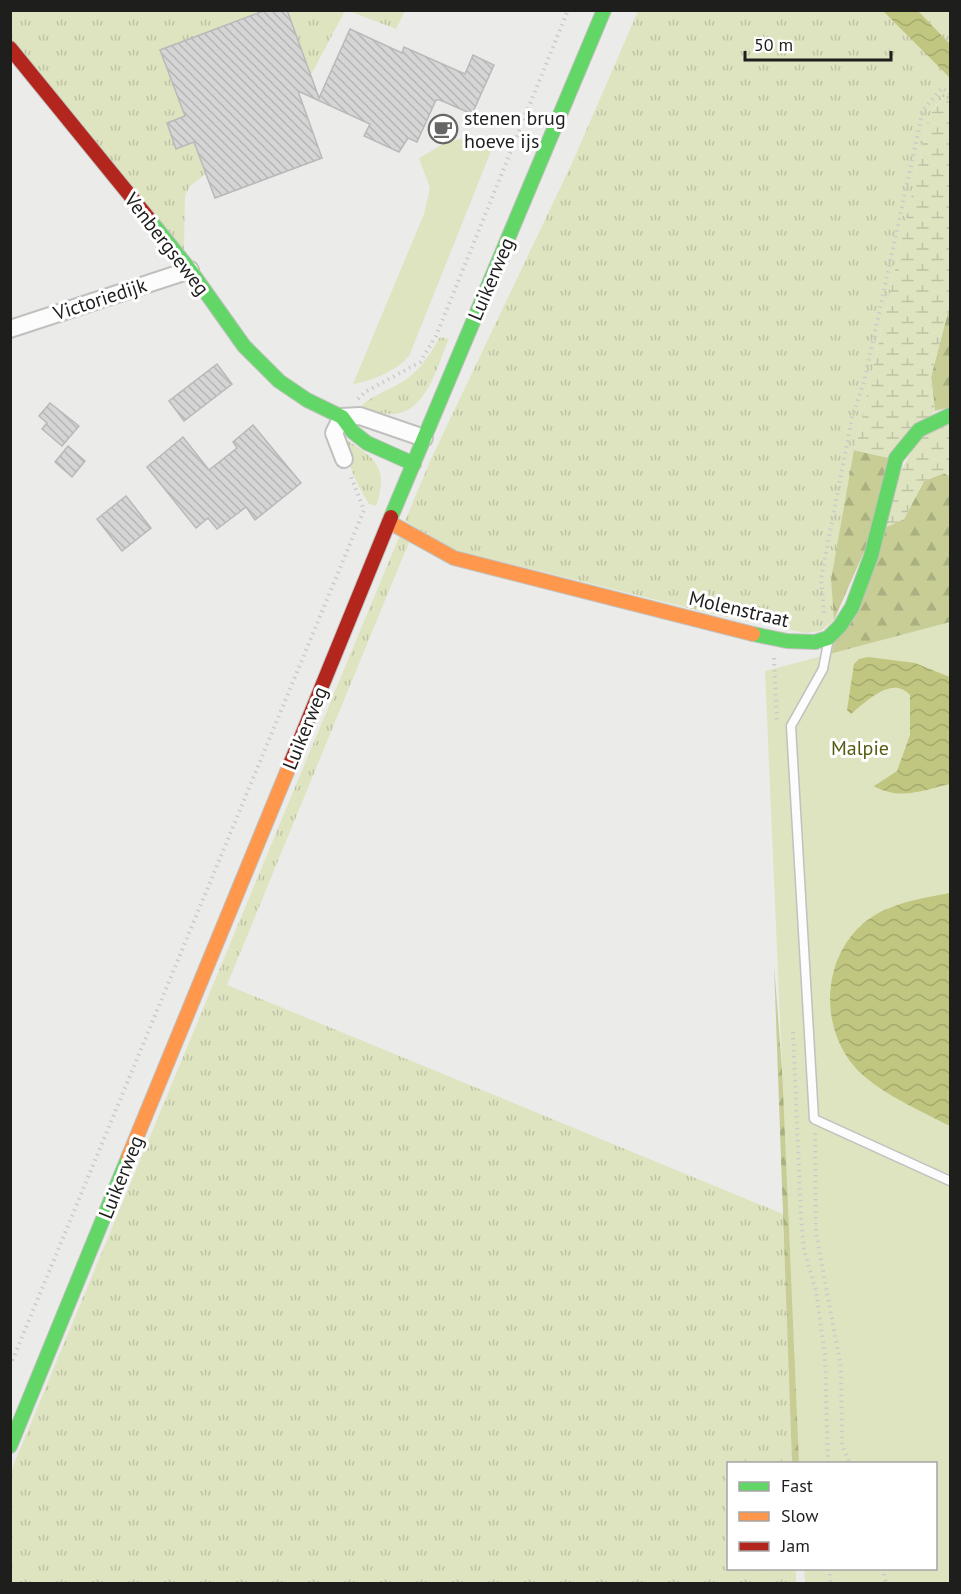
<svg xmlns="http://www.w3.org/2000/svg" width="961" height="1594" viewBox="0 0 961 1594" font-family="'PT Sans',sans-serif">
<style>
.grass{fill:url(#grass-tufts)}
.forest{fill:url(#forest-firs)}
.wetland{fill:url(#wetland-marsh)}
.park{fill:#dfe4c0}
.water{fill:url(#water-waves)}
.building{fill:url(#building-back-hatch);stroke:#b8b9b8;stroke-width:1.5}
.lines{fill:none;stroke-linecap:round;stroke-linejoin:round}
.lane-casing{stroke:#c0c0be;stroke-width:11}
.street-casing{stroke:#c0c0be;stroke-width:20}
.fast-casing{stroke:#c0c0be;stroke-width:16}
.slow-casing{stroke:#c0c0be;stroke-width:16}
.jam-casing{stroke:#c0c0be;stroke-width:16}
.path{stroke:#cbcbca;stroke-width:4;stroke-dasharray:1.5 4.5;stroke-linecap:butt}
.lane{stroke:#fcfcfc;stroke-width:8}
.street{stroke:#fcfcfc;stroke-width:16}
.fast{stroke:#63d668;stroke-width:14}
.slow{stroke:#ff974d;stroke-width:14}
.jam{stroke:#b3261e;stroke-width:14}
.labels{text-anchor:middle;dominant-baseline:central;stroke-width:6;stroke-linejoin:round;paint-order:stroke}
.poi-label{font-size:20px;fill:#1e1f1d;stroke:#fff;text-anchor:start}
.street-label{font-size:20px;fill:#1e1f1d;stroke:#fff}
.park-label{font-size:20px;fill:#555b11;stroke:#fff}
</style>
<defs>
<pattern id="grass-tufts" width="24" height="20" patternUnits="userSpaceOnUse" patternTransform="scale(1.5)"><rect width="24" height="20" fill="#dfe4c0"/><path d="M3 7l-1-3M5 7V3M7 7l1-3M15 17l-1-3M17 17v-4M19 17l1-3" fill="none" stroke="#bfc3a5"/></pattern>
<pattern id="forest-firs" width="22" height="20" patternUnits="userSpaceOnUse" patternTransform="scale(1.5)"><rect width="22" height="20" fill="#c7cd95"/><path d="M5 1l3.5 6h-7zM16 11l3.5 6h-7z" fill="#aab080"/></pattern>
<pattern id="wetland-marsh" width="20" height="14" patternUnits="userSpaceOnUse" patternTransform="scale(1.5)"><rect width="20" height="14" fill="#dfe4c0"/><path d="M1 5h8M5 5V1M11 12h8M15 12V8" fill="none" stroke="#bfc3a5"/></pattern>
<pattern id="water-waves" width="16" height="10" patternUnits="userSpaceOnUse" patternTransform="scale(1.5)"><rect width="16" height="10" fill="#c0c680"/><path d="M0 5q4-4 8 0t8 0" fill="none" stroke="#a5aa6e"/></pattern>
<pattern id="building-back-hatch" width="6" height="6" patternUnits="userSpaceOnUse" patternTransform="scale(1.5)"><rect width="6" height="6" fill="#d4d5d4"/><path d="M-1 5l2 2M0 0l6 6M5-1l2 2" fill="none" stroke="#b6b6b6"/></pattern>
</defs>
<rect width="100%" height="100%" fill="#ebece9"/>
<g class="grass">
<path d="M10,11H345L306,84L196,128L211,170L190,186L185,196L184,250L11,40Z"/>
<path d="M349,11H405L396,29Z"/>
<path d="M638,11H883L950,78V101L943,97L929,116L855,450L831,580L834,620L821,631L805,633L709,613L454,550L405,521L431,459L573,161Z"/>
<path d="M918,11H950V44L922,16Z"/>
<path d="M440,337L449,339C438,363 427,413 393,414C382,415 371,409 361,406C372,396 384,392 397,385C418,374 428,357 440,337Z"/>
<path d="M345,439C376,458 389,468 376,506L369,504C358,486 344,460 345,439Z"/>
<path d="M399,537L409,542L227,985L783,1214L792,1463L728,1464V1568L796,1569V1583L11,1584V1471Z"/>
</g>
<g class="forest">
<path d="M950,304V407L935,411L931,377Z"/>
<path d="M854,450L889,458L867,545L834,620L831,580Z"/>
<path d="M944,473L950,477V677L828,671L834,642L884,528L904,519L924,481Z"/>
<path d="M774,964L812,1463H792Z"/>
</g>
<g class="wetland">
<path d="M944,97L950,101V304L931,377L935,411L889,458L855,450L929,116Z"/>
<path d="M950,421V477L944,473L924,481L904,519L884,528L893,487L918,438Z"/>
</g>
<g class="park">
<path d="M461,139L477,142L491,151L410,354C401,369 370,382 353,384L424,214L430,188L419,158L447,142Z"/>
<path d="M950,622V1583H805L804,1569L936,1568V1464L799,1463L765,671Z"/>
</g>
<g class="water">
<path d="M883,11H918L950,44V78Z"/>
<path d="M868,657L915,663L950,677V784C923,790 900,801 874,786L897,771L910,735V695C892,675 866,702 851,714L847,710L854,664L859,659Z"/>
<path d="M950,893V1126C921,1111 875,1091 854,1066C817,1023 823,949 872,917C895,902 924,898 950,893Z"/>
</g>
<g class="building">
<path d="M266,10H287L319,98L350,29L402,53L404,47L465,74L473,55L494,65L472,114L440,100H436L417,142L408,138L399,152L364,136L370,124L298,91L322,158L215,198L194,142L176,149L167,123L185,116L160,50Z"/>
<path d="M217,364L232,384L184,421L169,401Z"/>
<path d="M50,403L79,426L62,446L42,429L47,423L39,416Z"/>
<path d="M253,425L301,483L255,520L246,507L217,529L208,518L196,528L147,467L183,437L209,470L237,448L233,442Z"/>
<path d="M68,446L85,461L72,477L55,462Z"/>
<path d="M126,496L151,528L122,551L97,519Z"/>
</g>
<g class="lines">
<g class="lane-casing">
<path id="lane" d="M828,643L823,669L791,726L814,1119L950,1181"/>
</g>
<g class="street-casing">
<g id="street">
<path d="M10,329L190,270"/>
<path d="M344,459L334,433L342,417L360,416L424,438"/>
</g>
</g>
<g class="fast-casing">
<g id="fast">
<path d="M150,220L190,270L244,346L279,381L307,400L342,417L353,432L367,443L414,464"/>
<path d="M391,517L604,10"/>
<path d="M753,634L787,641L815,642L828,638L840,626L852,607L871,556L896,458L919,430L950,415"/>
<path d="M10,1446L128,1158"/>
</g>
</g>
<g class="slow-casing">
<g id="slow">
<path d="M389,522L454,558L753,634"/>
<path d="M128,1158L291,762"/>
</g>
</g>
<g class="jam-casing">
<g id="jam">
<path d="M10,48L150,220"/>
<path d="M291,762L391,517"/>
</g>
</g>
<g class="path">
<path d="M358,399L365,392L420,362L436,336L568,10"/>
<path d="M824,613L821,579L852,418L864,382L923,110L942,88L950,94"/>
<path d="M774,658L777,722"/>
<path d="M793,1032L801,1217L804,1250L816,1291L825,1356L828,1464"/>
<path d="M815,1133L816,1233L841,1368L842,1445L850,1464"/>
<path d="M10,1366L364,510L350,474"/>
<path d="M829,1568L831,1584"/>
<path d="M883,1568L886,1584"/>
</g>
<use href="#lane" class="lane"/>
<use href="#street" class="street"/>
<use href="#fast" class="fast"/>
<use href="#slow" class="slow"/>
<use href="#jam" class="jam"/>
</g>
<defs>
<g id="cafe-ring" transform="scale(1.5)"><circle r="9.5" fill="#fff" stroke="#666764" stroke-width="1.5"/><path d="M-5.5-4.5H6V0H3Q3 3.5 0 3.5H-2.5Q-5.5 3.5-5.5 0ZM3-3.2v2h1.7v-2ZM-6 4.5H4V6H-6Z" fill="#666764"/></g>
</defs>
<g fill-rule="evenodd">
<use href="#cafe-ring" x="443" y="129"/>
</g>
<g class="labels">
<g class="poi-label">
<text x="464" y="118">stenen brug<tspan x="464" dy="23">hoeve ijs</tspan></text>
</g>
<g class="street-label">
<text transform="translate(167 244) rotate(52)">Venbergseweg</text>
<text transform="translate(491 279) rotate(-67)">Luikerweg</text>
<text transform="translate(100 299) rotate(-18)">Victoriedijk</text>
<text transform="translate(739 609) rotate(13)">Molenstraat</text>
<text transform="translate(305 728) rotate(-68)">Luikerweg</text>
<text transform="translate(121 1177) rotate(-68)">Luikerweg</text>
</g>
<g class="park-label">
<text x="860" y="748">Malpie</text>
</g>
</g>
<rect width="961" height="1594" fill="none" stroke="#1e1f1d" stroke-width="24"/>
<rect x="727" y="1462" width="210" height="108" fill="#ffffff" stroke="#a5a5a5" stroke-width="1.5"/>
<rect x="739" y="1482" width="30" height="9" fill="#63d668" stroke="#a5a5a5" stroke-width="1.5"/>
<text x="781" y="1492" font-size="18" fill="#1e1f1d">Fast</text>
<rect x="739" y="1512" width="30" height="9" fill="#ff974d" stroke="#a5a5a5" stroke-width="1.5"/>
<text x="781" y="1522" font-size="18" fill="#1e1f1d">Slow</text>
<rect x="739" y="1542" width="30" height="9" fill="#b3261e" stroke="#a5a5a5" stroke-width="1.5"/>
<text x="781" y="1552" font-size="18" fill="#1e1f1d">Jam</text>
<path d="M745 51v9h146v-9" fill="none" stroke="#1e1f1d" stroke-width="3"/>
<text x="754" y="51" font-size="18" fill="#1e1f1d" stroke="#ffffff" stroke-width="4.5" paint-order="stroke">50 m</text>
</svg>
